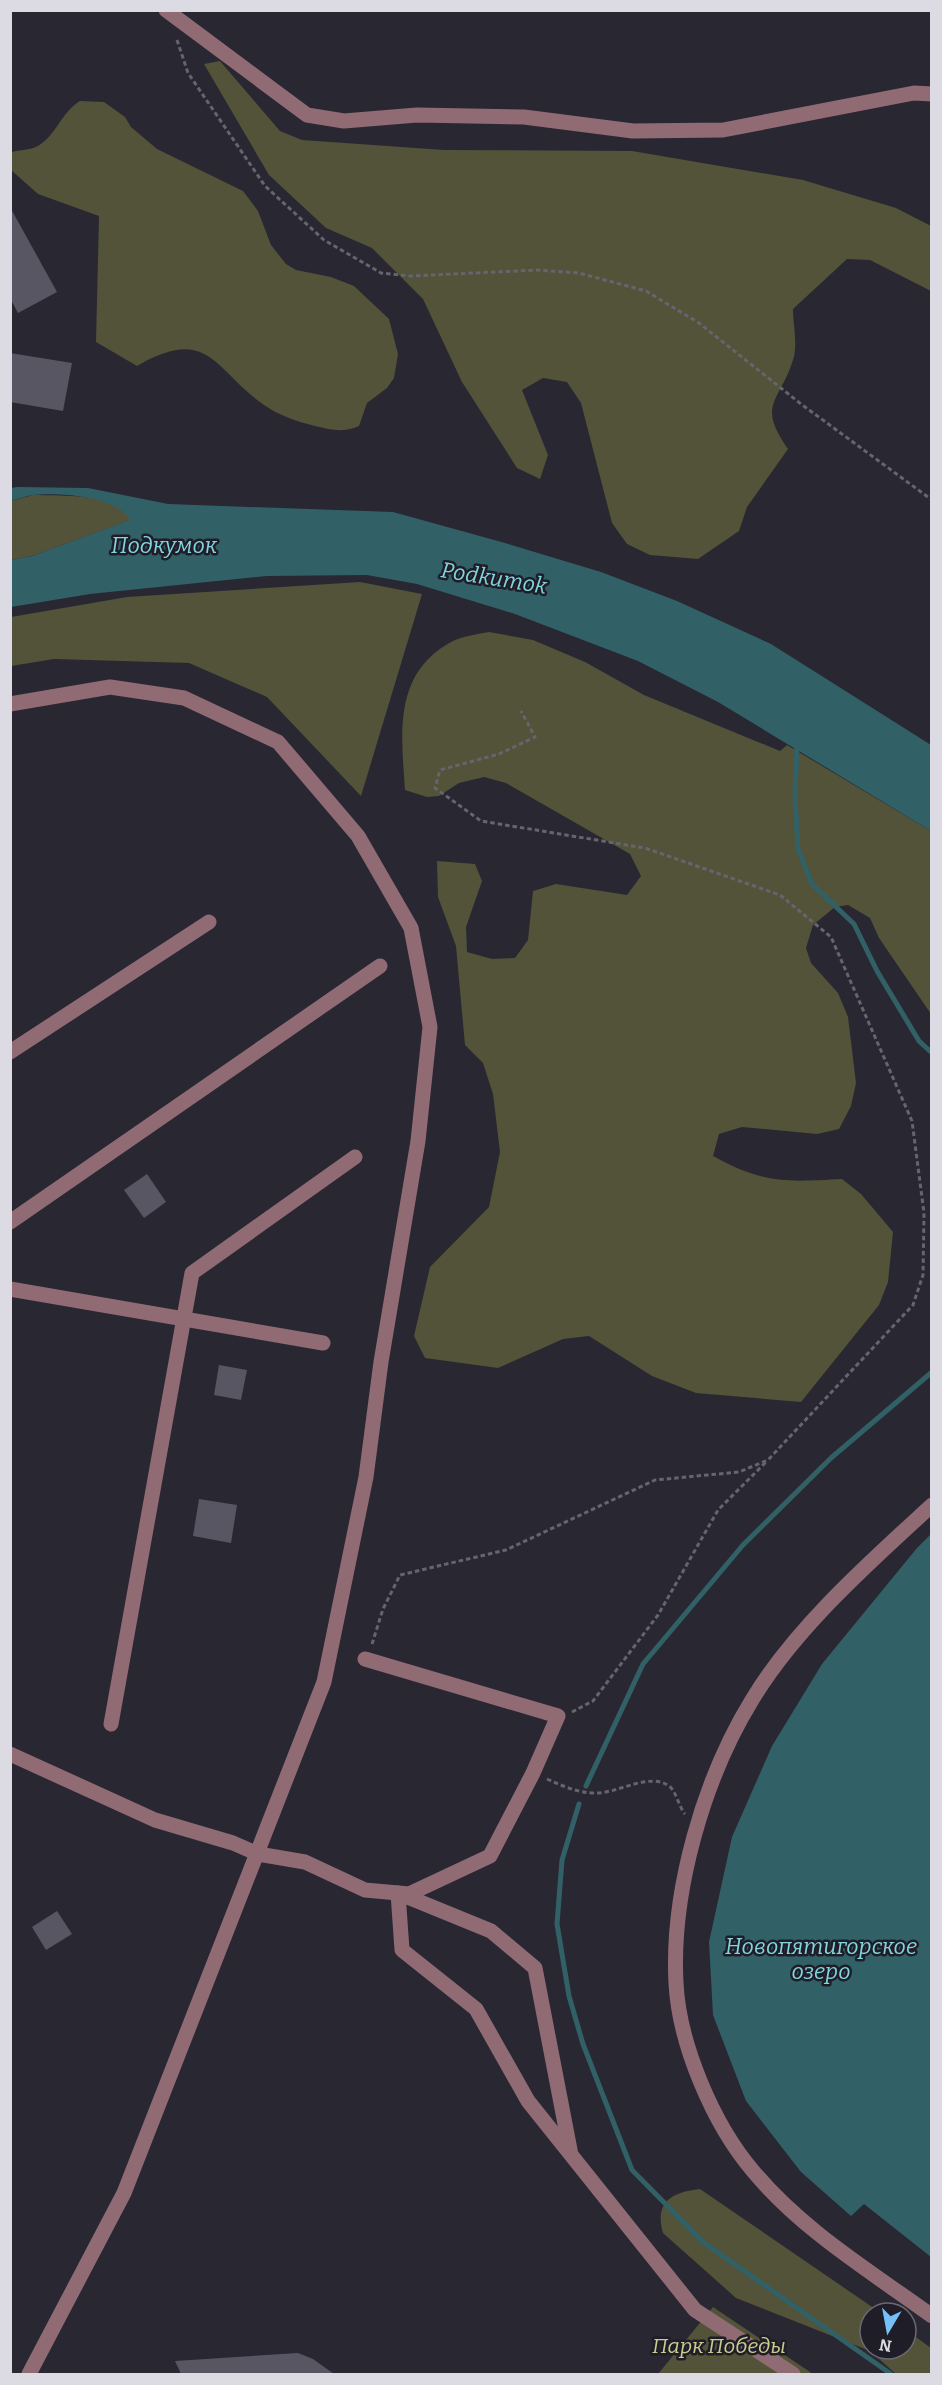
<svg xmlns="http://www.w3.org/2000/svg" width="942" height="2385" viewBox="0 0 942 2385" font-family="Bitter,serif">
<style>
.green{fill:#525339}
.water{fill:#316166}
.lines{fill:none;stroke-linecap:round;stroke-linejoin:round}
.stream{stroke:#316166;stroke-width:5}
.building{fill:#585662}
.path{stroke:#66646e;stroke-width:3;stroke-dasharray:4.5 3;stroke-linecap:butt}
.minor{stroke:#916b74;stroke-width:15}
.labels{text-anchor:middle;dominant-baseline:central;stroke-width:5;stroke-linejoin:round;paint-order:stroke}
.park-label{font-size:21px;font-style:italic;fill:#c9cc8d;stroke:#1f1d28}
.water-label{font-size:22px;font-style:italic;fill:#81d5de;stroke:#1f1d28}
</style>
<rect width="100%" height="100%" fill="#292732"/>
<g class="green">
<path d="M220,61L280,131L302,140L444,150L632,151L803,180L896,208L931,226V291L870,260L847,259L793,309C793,324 798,346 793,360C780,402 756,404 788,449L747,507L739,531L698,559L650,555L627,544L612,523L581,403L567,382L543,378L522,390L548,455L540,479L517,468L462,382L423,299L372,248L326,228L269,175L204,64Z"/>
<path d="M80,101L104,102L125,117L131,127L157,149L243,191L258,211L271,245L286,264L296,270L331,277L354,286L389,319L398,354L394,378L387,388L367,403L359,426C343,433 332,430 315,426C298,422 278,415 264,405C214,370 209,324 137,366L96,342L99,216L38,194L11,170L12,152C19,150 29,150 36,147C56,137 61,112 80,101Z"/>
<path d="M33,495C62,496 115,492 131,520L32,556L11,560V501Z"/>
<path d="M360,582L422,594L361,796L267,697L189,663L54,659L11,666V617L127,597Z"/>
<path d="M489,632L533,640L585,662L644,695L780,751L787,745L931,831V1014L879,938L870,918L848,905L835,907L813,925L806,948L811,963L838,993L848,1017L856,1083L851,1106L839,1129L817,1134L742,1127L719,1134L713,1156C764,1184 785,1182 842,1179L861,1194L893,1232L888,1282L879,1305L801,1402L696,1393L652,1376L589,1336L563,1339L498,1368L425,1358L414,1336L430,1267L489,1207L500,1152L493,1094L483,1063L465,1045L456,946L438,897L437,861L475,864L482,881L466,927L467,952L492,959L515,958L528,940L533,891L556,884L627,895L641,876L630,854L506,783L484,777L459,783L439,796L427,797L405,790C401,733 393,672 453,641C464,636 478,634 489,632Z"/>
<path d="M700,2189L881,2313H870V2349H906V2330L931,2348V2374H896L870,2351L736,2298L663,2233C654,2202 672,2192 700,2189Z"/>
<path d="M713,2307L813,2374H658Z"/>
</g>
<g class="water">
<path d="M17,487L88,488L168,504L393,512L505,543L601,572L677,601L771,644L931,745V831L718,702L638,661L515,614L417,584L367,575L267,576L90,594L11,607V560L32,556L130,520C117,496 59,492 33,495C26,496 18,499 11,501V488Z"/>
<path d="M931,1534V2257L864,2204L851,2216L801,2172L746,2101L713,2015L709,1942L732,1837L772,1746L822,1664L917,1548Z"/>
</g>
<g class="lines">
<g class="stream">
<path d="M797,744L795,796L798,849L812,884L854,924L877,971L919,1041L932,1053"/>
<path d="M586,1786L643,1664L743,1545L831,1458L932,1372"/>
<path d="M579,1804L562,1860L557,1924L569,1996L583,2044L632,2170L703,2242L891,2374"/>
</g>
</g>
<g class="building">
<path d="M10,207L57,292L18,313L10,298Z"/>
<path d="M10,353L72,363L63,411L10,402Z"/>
<path d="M147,1174L166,1202L144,1218L124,1190Z"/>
<path d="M219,1365L247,1370L241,1400L214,1395Z"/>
<path d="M199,1499L237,1505L231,1543L193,1536Z"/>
<path d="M57,1911L72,1934L46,1950L32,1927Z"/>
<path d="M298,2353L313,2359L334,2374H181L175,2361Z"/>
</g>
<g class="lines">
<g class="path">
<path d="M177,40L188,73L265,186L324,240L381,273L412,276L537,270L579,273L646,291L699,323L801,404L932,500"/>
<path d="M372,1644L383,1609L400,1575L506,1550L655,1480L739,1472L768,1460L913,1305L923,1275L924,1213L912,1121L831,937L780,895L645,848L481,821L435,788L440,770L499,754L535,737L521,711"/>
<path d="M572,1712L593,1701L658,1615L718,1510L766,1462"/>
<path d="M547,1779C563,1786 577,1793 596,1793C619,1793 649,1772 669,1786C676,1791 679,1807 685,1814"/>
</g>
<g class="minor">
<path d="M166,10L307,115L344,121L417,115L524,117L633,131L723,130L914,93L932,94"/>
<path d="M10,704L110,687L184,698L278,742L358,836L411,928L430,1027L418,1141L381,1362L366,1477L324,1682L124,2193L29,2374"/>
<path d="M10,1052L209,922"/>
<path d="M10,1222L380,966"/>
<path d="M10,1289L323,1343"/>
<path d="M932,1505C870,1562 795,1628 752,1700C704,1778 671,1891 676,1983C679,2044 713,2124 753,2171C802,2230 870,2271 932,2316"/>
<path d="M111,1724L192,1273L355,1157"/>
<path d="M10,1754L155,1820L233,1843L258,1854L305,1862L365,1890L409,1894L490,1856L533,1773L558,1716L365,1659"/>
<path d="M571,2155L535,1968L491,1931L398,1893L402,1950L476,2009L528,2101L695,2310L793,2374"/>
</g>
</g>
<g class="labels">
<g class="park-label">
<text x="719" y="2346">Парк Победы</text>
</g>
<g class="water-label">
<text x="164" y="545">Подкумок</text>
<text transform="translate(494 578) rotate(9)">Podkumok</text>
<text x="821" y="1946">Новопятигорское<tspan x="821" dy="25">озеро</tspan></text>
</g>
</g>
<rect width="942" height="2385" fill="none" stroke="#dcdbe3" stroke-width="24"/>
<g transform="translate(888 2331) rotate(190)"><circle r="28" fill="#1f1d28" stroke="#6b6973" stroke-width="1.5"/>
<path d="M0-4.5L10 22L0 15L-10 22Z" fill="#75c0f6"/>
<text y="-9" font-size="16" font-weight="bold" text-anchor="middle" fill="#dcdbe3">N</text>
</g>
</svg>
